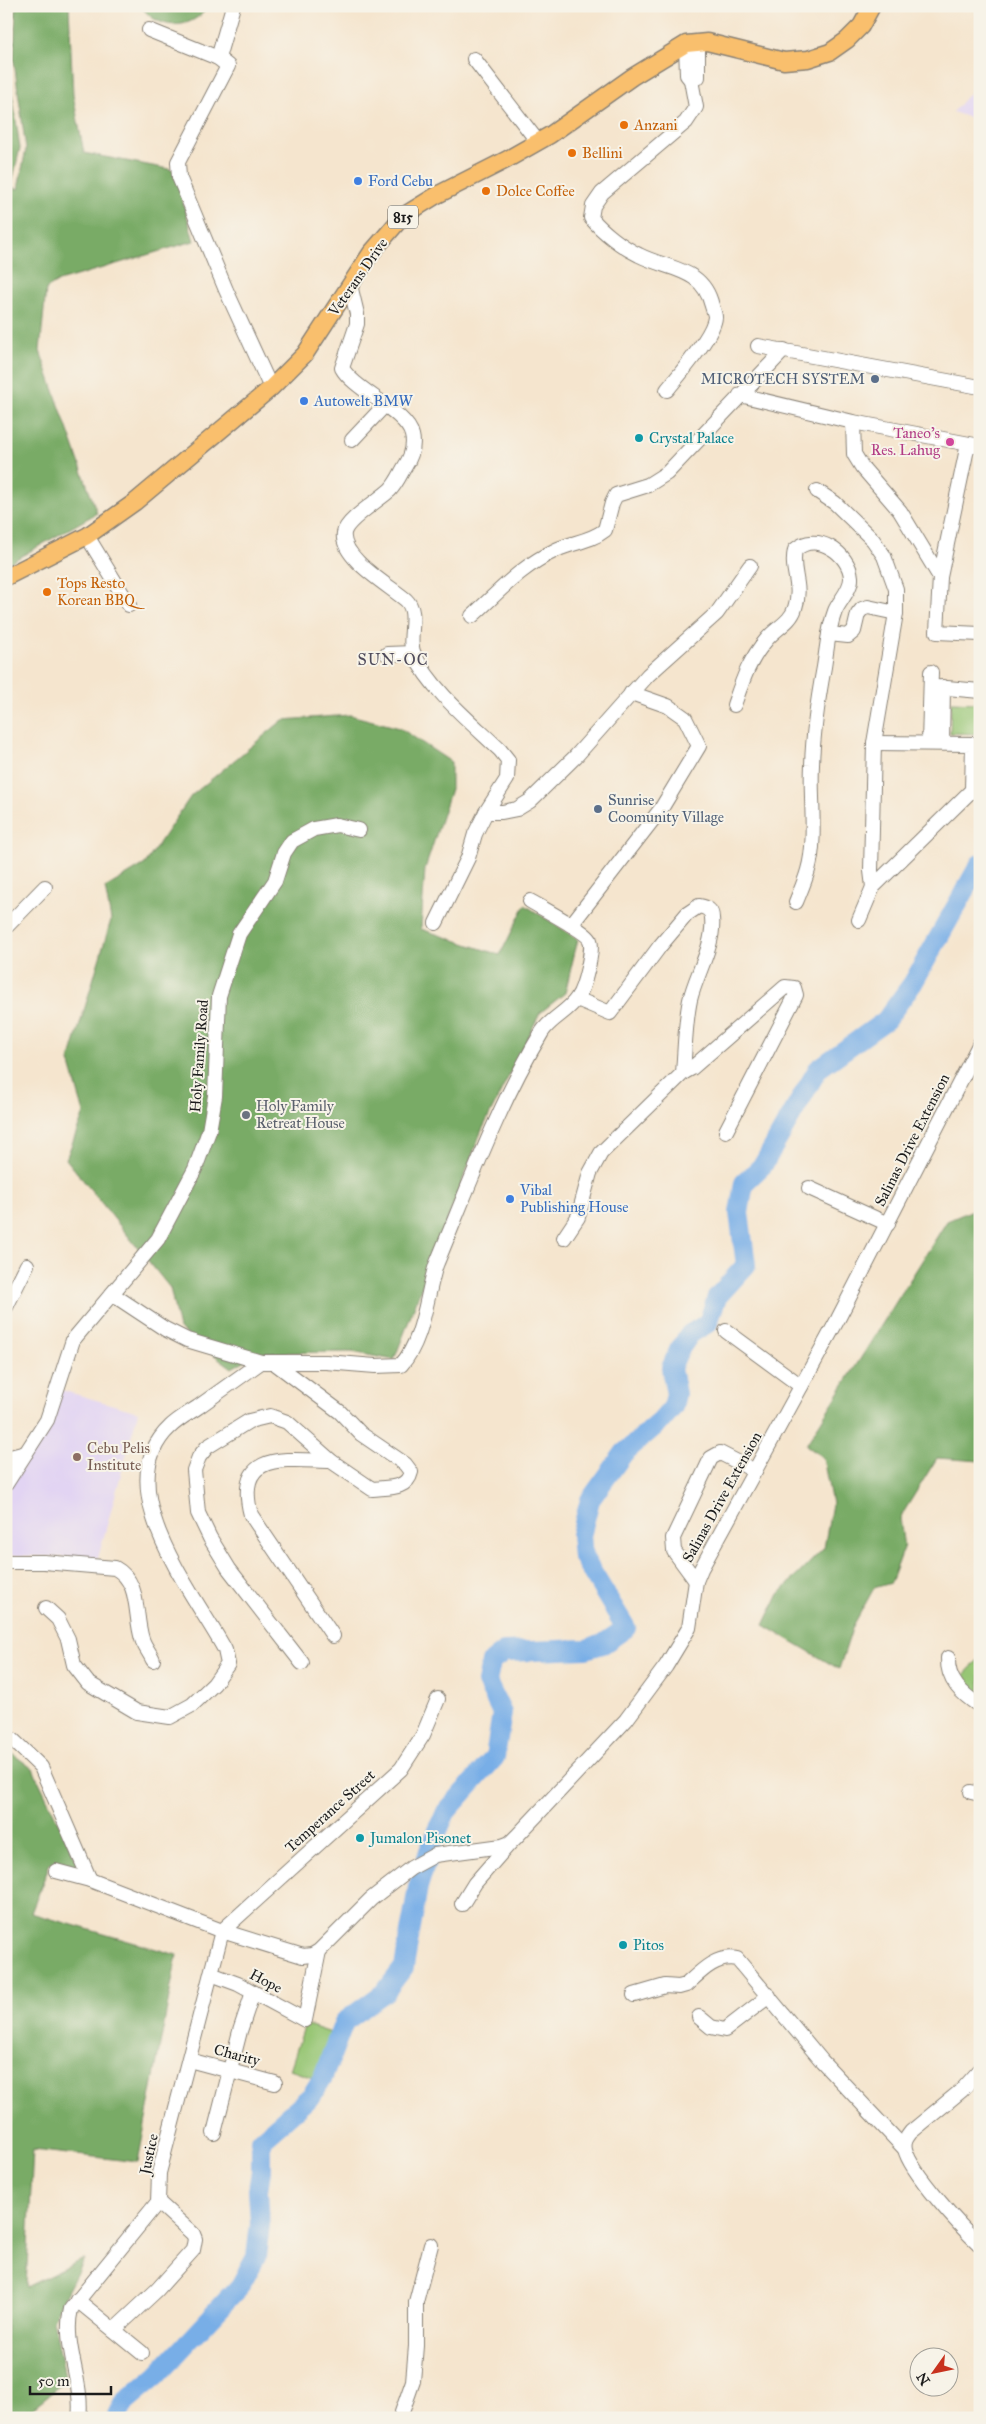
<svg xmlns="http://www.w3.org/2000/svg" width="986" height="2424" viewBox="0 0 986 2424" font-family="'IM FELL Great Primer',serif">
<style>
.built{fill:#e2d4f3}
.green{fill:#97c674;stroke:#5a7148}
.forest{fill:#79ab66;stroke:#4a6441}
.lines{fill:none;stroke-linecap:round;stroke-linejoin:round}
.river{stroke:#78aee7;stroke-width:20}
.minor-casing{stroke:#888075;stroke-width:16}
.major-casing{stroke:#888075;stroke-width:19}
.minor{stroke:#fff;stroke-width:14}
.major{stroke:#f9bf6d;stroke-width:16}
.food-dot{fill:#e8710a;stroke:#f7f3e8;stroke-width:2}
.shop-dot{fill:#3f7fe0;stroke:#f7f3e8;stroke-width:2}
.service-dot{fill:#5c6f8a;stroke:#f7f3e8;stroke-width:2}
.culture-dot{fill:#0f9aa8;stroke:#f7f3e8;stroke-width:2}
.hotel-dot{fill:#d1479c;stroke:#f7f3e8;stroke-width:2}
.worship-dot{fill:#6b7280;stroke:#f7f3e8;stroke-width:2}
.education-dot{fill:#8d6e63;stroke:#f7f3e8;stroke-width:2}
.labels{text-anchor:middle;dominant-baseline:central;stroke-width:4;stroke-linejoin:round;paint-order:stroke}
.shield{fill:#f7f3e8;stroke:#5e5c59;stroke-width:1}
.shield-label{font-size:14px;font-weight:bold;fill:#1c1c1c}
.food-label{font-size:15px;fill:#c56008;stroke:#f7f3e8;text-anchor:start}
.shop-label{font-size:15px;fill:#366cbe;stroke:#f7f3e8;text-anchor:start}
.street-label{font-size:15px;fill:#1c1c1c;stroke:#f7f3e8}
.service-label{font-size:15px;fill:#4e5e75;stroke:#f7f3e8;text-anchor:end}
.hotel-label{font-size:15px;fill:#b23c85;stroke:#f7f3e8;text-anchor:end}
.culture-label{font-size:15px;fill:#0d838f;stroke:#f7f3e8;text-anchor:start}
.worship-label{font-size:15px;fill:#5b616d;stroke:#f7f3e8;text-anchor:start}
.education-label{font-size:15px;fill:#785e54;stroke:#f7f3e8;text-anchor:start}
.neighbourhood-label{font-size:16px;letter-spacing:1px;fill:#504c5c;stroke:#f7f3e8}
</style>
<rect width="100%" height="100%" fill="#f7f3e8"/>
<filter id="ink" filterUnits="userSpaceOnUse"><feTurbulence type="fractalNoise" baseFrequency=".02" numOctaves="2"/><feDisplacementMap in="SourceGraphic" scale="10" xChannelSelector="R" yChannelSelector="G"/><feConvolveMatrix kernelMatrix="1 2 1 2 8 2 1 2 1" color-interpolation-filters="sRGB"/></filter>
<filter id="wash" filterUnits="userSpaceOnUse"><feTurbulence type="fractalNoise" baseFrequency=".0096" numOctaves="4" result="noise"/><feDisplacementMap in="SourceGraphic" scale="20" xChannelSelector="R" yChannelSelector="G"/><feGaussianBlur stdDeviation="1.12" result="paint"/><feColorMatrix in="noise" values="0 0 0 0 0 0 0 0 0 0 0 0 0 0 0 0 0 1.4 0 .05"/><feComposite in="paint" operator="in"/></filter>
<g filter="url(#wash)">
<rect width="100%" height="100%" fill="#f5e5ce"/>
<g class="built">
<path d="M980,81V121L953,112Z"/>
<path d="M61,1390L138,1412L98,1558L6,1555V1493L52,1421Z"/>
</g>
<g class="green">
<path d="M951,702L980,703V734L950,733Z"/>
<path d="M980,1658V1695L960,1679Z"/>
<path d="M305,2024L331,2033L316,2079L290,2070Z"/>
</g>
<g class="forest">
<path d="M6,6H10L8,64L20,148L11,187L18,189L26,149L14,62L16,6H69L73,95L84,153L174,170L194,241L59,281L46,289L40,351L97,513L6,565Z"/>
<path d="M141,6H209C191,31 158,31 141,6Z"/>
<path d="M350,715L400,728L451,762V789L425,869L421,929L500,955L525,905L578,939L565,993L540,1013L481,1132L394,1360L352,1352L258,1353L232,1368L179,1329L170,1288L66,1159L84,1113L69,1061L111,920L105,888L145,864L191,796L283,720Z"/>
<path d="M980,1207V1461L937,1458L900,1518L904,1548L891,1583L874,1588L853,1626L839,1669L764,1625L779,1594L824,1548L832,1504L823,1458L806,1445L947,1221Z"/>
<path d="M6,1749L33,1769L81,1870L60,1868L50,1863L31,1913L177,1955L138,2162L33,2150L26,2287L84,2259L53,2319L66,2381L20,2418H6Z"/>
</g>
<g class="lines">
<path class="river" d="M117,2418L125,2402L157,2375L240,2286L256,2257L260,2224L258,2190L261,2171V2140L312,2095L323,2077L344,2022L385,1992L404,1967L418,1887L429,1851L446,1812L495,1757L502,1713L487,1682L491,1662L504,1652L586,1649L603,1644L626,1628L583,1557L581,1535L590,1500L624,1453L661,1421L673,1407L676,1394L671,1368L679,1350L690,1334L708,1323L717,1297L746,1265L739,1213L744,1183L763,1165L818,1069L886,1020L913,983L980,864"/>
</g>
</g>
<g filter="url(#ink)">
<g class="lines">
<g class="minor-casing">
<g id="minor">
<path d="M149,30L218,58L228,66L178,162L179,177L226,290L271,388"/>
<path d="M218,58L233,6"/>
<path d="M474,59L538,142"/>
<path d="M691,80L698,77V43"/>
<path d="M350,285L357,314V324L342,368C353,389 407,412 412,435C415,447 410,459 404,468C400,475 396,484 390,490C379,500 346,520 344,533C340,558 390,586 406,600C420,613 406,639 414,654C431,690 472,723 500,750L508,760L507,779L486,812L475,834L468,858L436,923"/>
<path d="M758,346L980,387"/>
<path d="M667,390C679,375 714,335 715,317C715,314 713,309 712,306C703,267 668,270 639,255C622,247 603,232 591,218L593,206L602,193L686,122L696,107L691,80L687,75L686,44"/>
<path d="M740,395L853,422L980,446"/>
<path d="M853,422L854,454L862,467L900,511L940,577"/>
<path d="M352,440L385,405"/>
<path d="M968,444L940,577L937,632L980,634"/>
<path d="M817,491L835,503L873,540L884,556L896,589V613L874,743L871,871L873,887"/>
<path d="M87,536L129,605"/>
<path d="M472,616C501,590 520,567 556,550C572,542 590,542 605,530L612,503L616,495L648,485L667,473L784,350"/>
<path d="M829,634L848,636L854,631L858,614L862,609L868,607L896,613"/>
<path d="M387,654L413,653"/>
<path d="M936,687L980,691"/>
<path d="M734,705C743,679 749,660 767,639C776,628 791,622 795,608C803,585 790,571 795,550C816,531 849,553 851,577C852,589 839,601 835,611C828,629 827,649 824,667C818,699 813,732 812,765C810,797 817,840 808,870C805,881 800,892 796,902"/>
<path d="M929,743L931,672"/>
<path d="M942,743L943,687"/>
<path d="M486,812H502L517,809L530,801L576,756L648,675L717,613L750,566"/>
<path d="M859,920L873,887L972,790L973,744L874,743"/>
<path d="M571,925L661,809L699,746L685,718L668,706L631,693"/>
<path d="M6,927L45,887"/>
<path d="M683,1073L692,1068L785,987L794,988L796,995L726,1131"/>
<path d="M809,1188L888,1224"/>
<path d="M564,1238L578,1217L590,1173L601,1153L683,1073C685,1049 685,1023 690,1000C696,974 715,945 712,918C712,910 706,907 699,906L687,914L660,946L610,1013L577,999"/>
<path d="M112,1294L165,1329L187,1340L261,1362H326L375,1366L401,1365C424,1340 426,1296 436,1265C469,1186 498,1105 542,1032C551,1018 568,1012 577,998C584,989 594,949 590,940C587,932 540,907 530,901"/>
<path d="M6,1307L27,1265"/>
<path d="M726,1331L801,1386"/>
<path d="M276,1364L340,1412L361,1434L405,1464L411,1472C407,1490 387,1487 372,1489L331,1461L287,1422L270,1416L249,1421L207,1447L199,1457L194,1470L198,1513L210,1538L229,1569L302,1663"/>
<path d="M6,1458L26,1453"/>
<path d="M331,1461C286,1460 234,1450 251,1515L333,1636"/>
<path d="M6,1484L47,1420L73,1340L158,1239L195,1169L209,1131L215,1096L219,996L239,934L275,881L284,853L292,841L314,829L337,825L359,830"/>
<path d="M6,1562H44L115,1568C141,1582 134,1614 142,1639C144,1646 150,1653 153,1660"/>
<path d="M696,1581L674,1551L673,1538L711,1458L720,1453L755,1471"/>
<path d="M46,1608L58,1619L68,1639L74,1665L88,1683L137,1712L170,1717L192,1705L214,1684L228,1664L225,1650C195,1594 106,1487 170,1427C178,1419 189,1413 198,1407C219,1392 240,1377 261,1362"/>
<path d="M948,1658C947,1681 962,1694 980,1706"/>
<path d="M6,1737L13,1740L41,1767L90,1880"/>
<path d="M971,1792L980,1794"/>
<path d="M56,1871L90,1880L222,1931L303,1956L312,1955L319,1951L371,1899L411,1868L435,1855L502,1846L510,1843L517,1836L626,1720L666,1666L689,1628L696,1581L701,1569L838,1319L980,1043"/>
<path d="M462,1904L475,1883L510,1843"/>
<path d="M211,1974L238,1984L305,2020L319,1951"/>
<path d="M634,1995L665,1986L679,1987L686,1985C700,1972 717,1954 737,1959L822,2061L904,2148"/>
<path d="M699,2017L711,2027L725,2030L769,1996"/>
<path d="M189,2060L275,2083"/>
<path d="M980,2070L962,2090L911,2132C907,2137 903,2142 905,2149C910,2172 962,2228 980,2245"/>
<path d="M214,2133L240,2031L253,1992"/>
<path d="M77,2300L142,2353"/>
<path d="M114,2330L157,2290L193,2250L195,2239L193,2234L158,2202"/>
<path d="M79,2418C84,2382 62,2344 71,2309L158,2202L159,2173L222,1931L401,1769L423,1735L438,1699"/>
<path d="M400,2418L413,2381L416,2346V2302L431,2245"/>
</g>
</g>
<g class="major-casing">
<path id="major" d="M6,577L87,536L135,502L271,388L305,354L371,253L403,216L437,195L506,160L550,135L632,77L686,44L707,42L784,61L808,59L830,52L847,40L861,26L872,6"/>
</g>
<use href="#minor" class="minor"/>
<use href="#major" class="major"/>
</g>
</g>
<g class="food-dot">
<circle cx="624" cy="125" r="5"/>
<circle cx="572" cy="153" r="5"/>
<circle cx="486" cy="191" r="5"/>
<circle cx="47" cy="592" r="5"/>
</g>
<g class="shop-dot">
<circle cx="358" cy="181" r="5"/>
<circle cx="304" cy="401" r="5"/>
<circle cx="510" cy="1199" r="5"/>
</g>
<g class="service-dot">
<circle cx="875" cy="379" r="5"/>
<circle cx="598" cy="809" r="5"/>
</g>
<g class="culture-dot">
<circle cx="639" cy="438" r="5"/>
<circle cx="360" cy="1838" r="5"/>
<circle cx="623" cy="1945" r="5"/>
</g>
<circle class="hotel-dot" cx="950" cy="442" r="5"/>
<circle class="worship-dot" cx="246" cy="1115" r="5"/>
<circle class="education-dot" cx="77" cy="1457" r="5"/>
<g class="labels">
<rect class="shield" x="388" y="205.5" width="30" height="23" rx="4"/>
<g class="shield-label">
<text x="403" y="217">815</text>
</g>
<g class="food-label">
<text x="634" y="125">Anzani</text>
<text x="582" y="153">Bellini</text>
<text x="496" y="191">Dolce Coffee</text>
<text x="57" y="583">Tops Resto<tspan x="57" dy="17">Korean BBQ</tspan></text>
</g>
<g class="shop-label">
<text x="368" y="181">Ford Cebu</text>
<text x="314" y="401">Autowelt BMW</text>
<text x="520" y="1190">Vibal<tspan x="520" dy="17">Publishing House</tspan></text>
</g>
<g class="street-label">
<text transform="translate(358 277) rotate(-55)">Veterans Drive</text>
<text transform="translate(199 1056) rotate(-86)">Holy Family Road</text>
<text transform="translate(912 1140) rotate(-63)">Salinas Drive Extension</text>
<text transform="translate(722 1497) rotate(-61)">Salinas Drive Extension</text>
<text transform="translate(330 1811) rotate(-42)">Temperance Street</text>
<text transform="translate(266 1981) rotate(28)">Hope</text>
<text transform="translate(237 2055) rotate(15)">Charity</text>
<text transform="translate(149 2154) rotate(-78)">Justice</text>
</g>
<g class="service-label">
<text x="865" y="379">MICROTECH SYSTEM</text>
<text x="608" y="800" text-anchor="start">Sunrise<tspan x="608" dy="17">Coomunity Village</tspan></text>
</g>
<g class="hotel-label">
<text x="940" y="433">Taneo's<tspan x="940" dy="17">Res. Lahug</tspan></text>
</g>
<g class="culture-label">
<text x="649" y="438">Crystal Palace</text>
<text x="370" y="1838">Jumalon Pisonet</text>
<text x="633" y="1945">Pitos</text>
</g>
<g class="worship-label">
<text x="256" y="1106">Holy Family<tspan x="256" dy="17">Retreat House</tspan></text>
</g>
<g class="education-label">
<text x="87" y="1448">Cebu Pelis<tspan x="87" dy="17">Institute</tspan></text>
</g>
<g class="neighbourhood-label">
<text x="393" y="659">SUN-OC</text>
</g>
</g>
<rect width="986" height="2424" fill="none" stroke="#f7f3e8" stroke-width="25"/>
<g transform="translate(934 2372) rotate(237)"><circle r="24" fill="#f7f3e8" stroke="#9f9d96"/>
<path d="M0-4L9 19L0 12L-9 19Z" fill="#c8321e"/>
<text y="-8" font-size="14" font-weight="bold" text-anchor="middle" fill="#1c1c1c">N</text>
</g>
<path d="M30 2386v8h81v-8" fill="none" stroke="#1c1c1c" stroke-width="2.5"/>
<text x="38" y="2386" font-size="15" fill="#1c1c1c" stroke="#f7f3e8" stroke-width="4" paint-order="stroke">50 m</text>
</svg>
